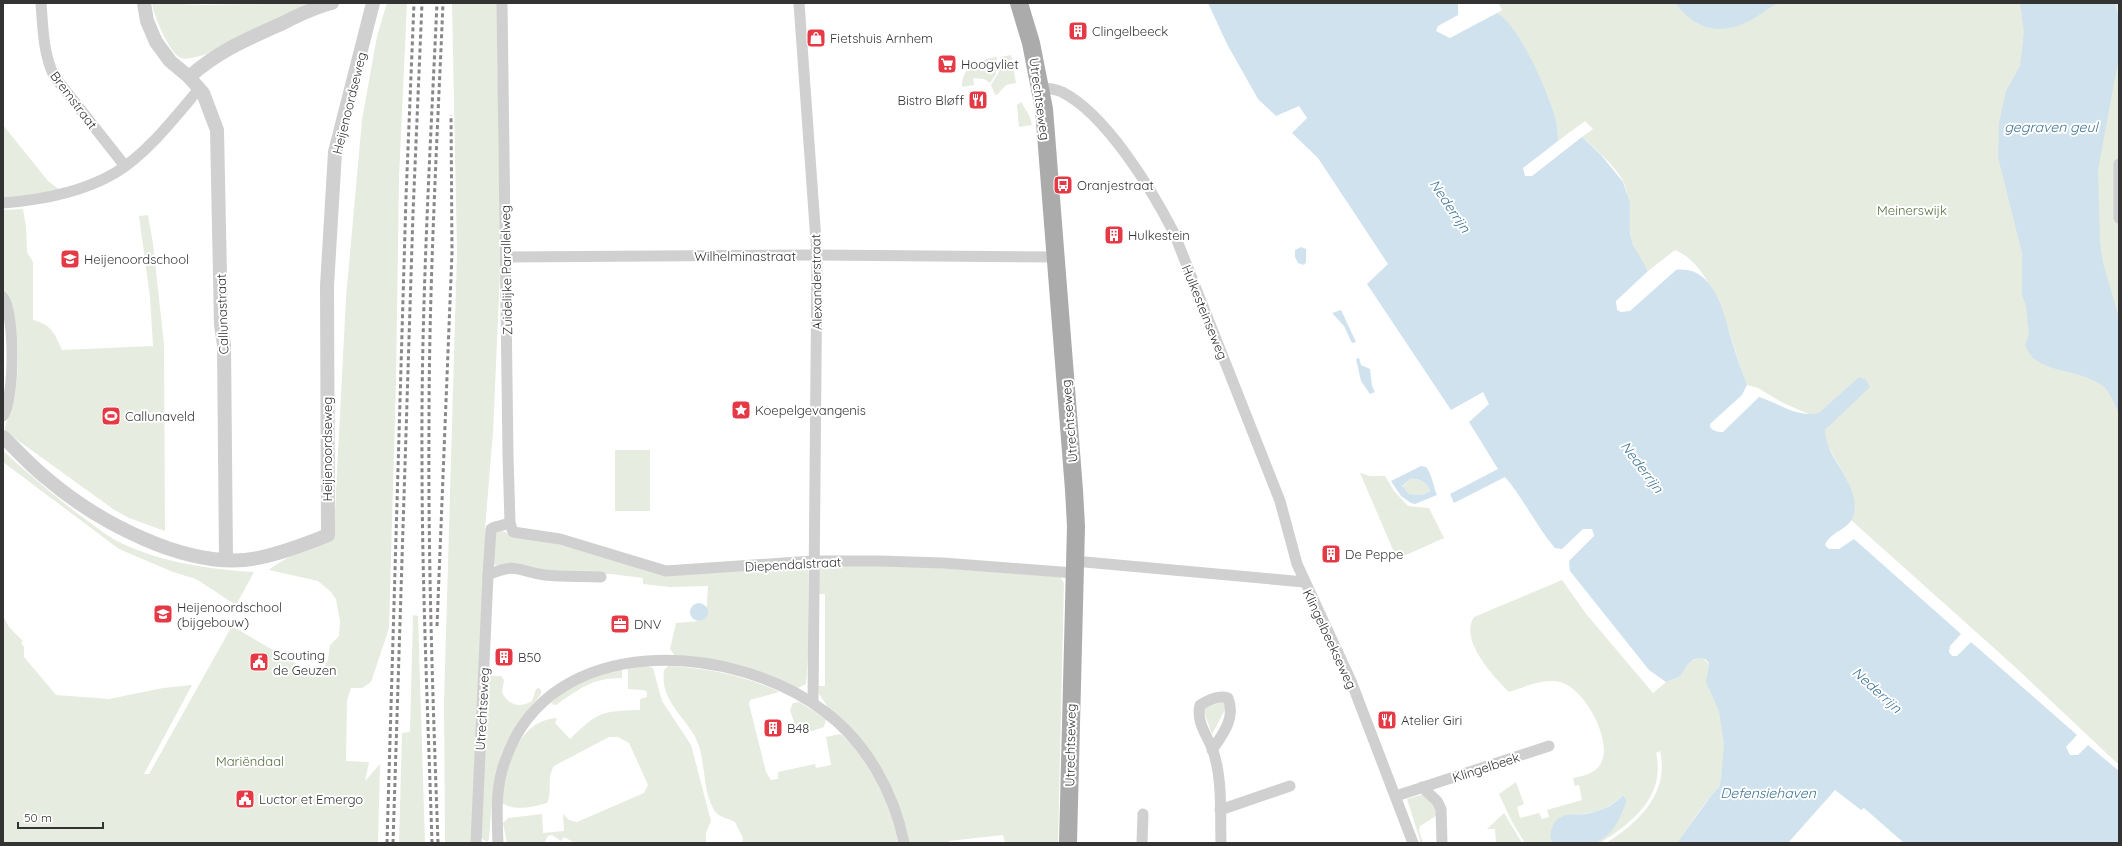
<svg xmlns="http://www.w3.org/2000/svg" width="2122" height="846" viewBox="0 0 2122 846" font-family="Quicksand,sans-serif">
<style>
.green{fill:#e6ecdf}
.water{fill:#cfe2ee;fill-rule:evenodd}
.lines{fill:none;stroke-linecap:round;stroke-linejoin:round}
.minor{stroke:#d0d0d0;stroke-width:11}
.tertiary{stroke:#d0d0d0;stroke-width:14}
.primary{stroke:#ababab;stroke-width:18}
.rail{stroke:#888;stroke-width:3;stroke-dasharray:4 3;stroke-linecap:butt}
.labels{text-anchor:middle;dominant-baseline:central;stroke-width:4;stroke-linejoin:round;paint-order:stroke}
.poi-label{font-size:13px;fill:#333;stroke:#fff;text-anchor:start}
.street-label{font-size:13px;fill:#333;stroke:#fff}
.park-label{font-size:13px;fill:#56703f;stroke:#fff}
.water-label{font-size:14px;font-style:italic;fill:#3f7597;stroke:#fff}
</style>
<rect width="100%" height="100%" fill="#fff"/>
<g class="green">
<path d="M152,3L203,5L322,3C299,13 199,65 181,58C170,54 153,15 152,3Z"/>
<path d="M387,3H407L399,177L396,382L389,628L371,682L362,688H351L347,701L346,761L369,762L365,781L380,764L378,843H3V616L9,627L23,641L21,643L24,647V657L56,695L109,699L163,688L192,685L144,774H149L232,626L319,677L328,660L330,645L339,636L340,621L336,599L331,592L318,581L269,570C289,553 316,549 334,531L346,298L362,120L377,36Z"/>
<path d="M452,3H497L500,273L493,432L485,529V576L472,843H445V830L444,703L457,251Z"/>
<path d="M1496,3H2119V765L2014,666L1851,520L1853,516L1849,484L1811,415L1783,403L1758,388L1747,385C1732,346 1717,267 1675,250L1648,271C1643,263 1636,254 1633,244C1626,224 1632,204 1624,183C1617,167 1595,149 1582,137L1593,129L1585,121L1558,141C1558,132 1557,122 1554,113C1547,91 1516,23 1497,13L1502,10L1499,4Z"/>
<path d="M1011,55L1016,83L1006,85L998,94L995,95L991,85L1000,70V57Z"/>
<path d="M997,57L996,74L990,83L984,79L973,78L974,85L962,87C962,65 979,60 997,57Z"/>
<path d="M1021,102L1029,115L1032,125L1019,127L1017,105Z"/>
<path d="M3,125L48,181L60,190L16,198H3Z"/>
<path d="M23,209L26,227L27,252L33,262V320C51,324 55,334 62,350L153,346L150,297L139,216L148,215L153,244L164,344L165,531L129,518L113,509L5,431C5,421 12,411 14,400C21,365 19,327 8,293L3,291V210Z"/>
<rect x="615" y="450" width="35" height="61"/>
<path d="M3,451C30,475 56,498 85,519C95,526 105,534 115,540C157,562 207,569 254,572L236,605L196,579L173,572L119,549L3,462Z"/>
<path d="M1360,473L1370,476H1385L1394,491L1408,506L1429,508L1444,538L1397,559Z"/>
<path d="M1410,479C1419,478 1426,482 1430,490L1429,492L1421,495L1409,494L1402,487Z"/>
<path d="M501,530L513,537L543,540L649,570L808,566V658L806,684L798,688L686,657L675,656L670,649L676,623L700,621L706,617L708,586L670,587L643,584V578L611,574L544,572L499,566L495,565L492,561L495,533Z"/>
<path d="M820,565L912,566L1060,577L1064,583L1058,843H1005L1003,835L949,841V843H908L902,816L819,694L818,686H825V594H818V568Z"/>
<path d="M1562,580L1587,615L1653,693L1666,682L1681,676C1685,666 1690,660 1702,657L1709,664C1704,681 1714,693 1719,710C1725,728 1728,769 1719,786C1717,791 1712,794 1709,798C1698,812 1688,828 1677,843H1606C1638,823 1670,793 1660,751L1656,753C1666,796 1633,822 1600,843H1594C1613,830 1619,823 1627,801L1623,795C1610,808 1595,814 1577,814L1551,840L1553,843H1525L1512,822L1499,794L1516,782L1524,804L1517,807L1520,818L1539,813L1542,819L1549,817L1547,810L1582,800L1579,785L1575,786L1573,778C1582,776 1594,774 1600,765C1615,743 1584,687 1560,682C1543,678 1525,687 1509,692C1493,676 1459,640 1474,617Z"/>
<path d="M413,615L418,616L425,843H399L402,733L410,732Z"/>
<path d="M646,666L653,668L662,701L691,745L711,821L706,833V843H575L564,837L561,841L552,835L548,836L544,843H507L503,823L508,818L542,814L543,833L564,831L563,814L569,820L577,822L644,793L648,785L629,743L618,737H609L554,766C546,779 553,791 547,803C533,807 513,812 501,802C505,770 517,720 557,718L555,723L570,739C598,712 601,711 640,710V699L647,697V692L644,690L628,689V669Z"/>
<path d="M668,666C707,668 742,675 778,691L779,692L750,700L749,704L766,772L771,780L778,779V772L815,764L816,768L831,765L826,737L840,734L843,736C872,763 891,804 898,843H742L743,838L735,822C728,818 719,818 714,810C701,788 707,757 694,735C681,713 660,699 664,670Z"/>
<path d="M622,669V678C592,678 579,689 556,705L551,704C565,683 599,675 622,669Z"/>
<path d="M491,676H501L504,680L502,692C508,705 519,709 532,701L536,689L539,688L541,690V694C525,714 507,735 500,759C492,785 491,813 489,839L487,842L481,838L488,681Z"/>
<path d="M799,702L826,719L824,727L806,733L795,725L790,710L793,703Z"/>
<path d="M1221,702L1225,703V710L1212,734L1203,709Z"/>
<path d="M1424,794C1432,801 1438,805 1436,816L1420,826L1419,831L1423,843H1421L1407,799Z"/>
<path d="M1504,813L1522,843H1496L1495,829H1487Z"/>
</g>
<g class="water">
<path d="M1208,3H1458V15L1438,26L1436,31L1450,38L1497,13C1519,25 1546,89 1554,113C1557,122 1558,132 1558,141L1523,168L1525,176H1532L1582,137L1601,155L1623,182L1630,203V233L1633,245L1648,271L1616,301L1617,310L1621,312L1630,311L1676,270C1713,265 1723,310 1731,338C1736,354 1741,370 1747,385L1742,395L1710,424V427C1713,431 1717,432 1723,432L1759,397C1779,403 1797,418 1819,413L1859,377L1866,380L1870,387L1825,430C1825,460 1863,484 1853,517C1849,529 1830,532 1825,545L1829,549H1839L1854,539L1961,634L1950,646L1949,652L1952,656H1957L1971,642L2077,735L2066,747L2070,755H2078L2088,745L2119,771V843H1904L1864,808L1861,810L1835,790L1788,843H1677L1710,797L1719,787L1721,780L1724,744L1719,711L1706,682L1709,663L1705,659C1693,654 1685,667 1681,676L1666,682L1649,670L1570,571L1569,561L1594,536L1592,529H1583L1562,549L1555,548C1536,526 1524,499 1505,477L1454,503L1450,494L1498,469L1469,422L1489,404L1483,392L1451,410L1367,284L1388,264L1318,158L1292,133L1307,118L1299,106L1276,116L1258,99L1227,44Z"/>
<path d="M1675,3H1780C1767,7 1758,18 1745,23C1715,36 1694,27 1675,3Z"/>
<path d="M2020,3H2115L2119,20V56L2098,170L2100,243L2103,263L2119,318V413C2115,406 2110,392 2104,387C2083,370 2054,374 2033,358C2030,355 2027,349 2025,345L2029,335L2026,306L2022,295V253L1998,157L1999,123L2006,91L2020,66L2024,32Z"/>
<path d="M1301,247L1306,249V262L1304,265L1298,263L1295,257V250Z"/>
<path d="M1341,310L1356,342L1352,343L1344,326L1332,313Z"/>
<path d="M1359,358L1361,365L1370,369L1372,386L1375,392L1370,394L1361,381L1356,359Z"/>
<path d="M1421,466L1426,467C1432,474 1433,486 1437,495L1415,504L1411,503L1401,496L1391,481ZM1410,479C1419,478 1426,482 1430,490L1429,492L1421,495L1409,494L1402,486Z"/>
<circle cx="699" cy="612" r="9"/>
<path d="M1623,795L1627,801C1621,817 1612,838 1593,843C1582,846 1565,843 1553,843C1550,839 1550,833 1552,828C1559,809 1576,817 1590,813C1604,810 1614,805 1623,795Z"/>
</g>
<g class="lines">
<g class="minor">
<path d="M41,3C43,28 43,53 54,76L125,166"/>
<path d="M502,3L508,455L510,523L513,532L560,539L666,571L813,561H880L943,563L1074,573"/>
<path d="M799,3L817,255L813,703"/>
<path d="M1041,88C1048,88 1055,89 1062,92C1106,114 1152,190 1174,233L1280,501L1297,564L1351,681L1413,843"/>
<path d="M2119,164V218"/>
<path d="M3,203C41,200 81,193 115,173C147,154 175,117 199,89"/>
<path d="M507,257L817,255L1056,257"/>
<path d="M3,297C15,314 15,398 3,416"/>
<path d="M1074,561L1304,582"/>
<path d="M488,575L491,529L495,527L510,523"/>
<path d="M1212,750C1223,734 1236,718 1228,698C1218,695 1209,700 1200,705C1196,721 1206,734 1212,748C1223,777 1220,813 1221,843"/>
<path d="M1422,787L1437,801L1441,809L1442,843"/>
<path d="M1396,796L1549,746"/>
<path d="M1220,810L1290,786"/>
<path d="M476,843L488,575C518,562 516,571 545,575C563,577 582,576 601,577"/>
<path d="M498,843C497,815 495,788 505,761C550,630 732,642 824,711C866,742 894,792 904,843"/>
<path d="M1142,843L1143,814"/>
</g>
<g class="tertiary">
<path d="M144,3L147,21L156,42L170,61L189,77L203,93L217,130L221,325L224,345L226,559"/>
<path d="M189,77C219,51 245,40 281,24C297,16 314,7 332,3"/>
<path d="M3,437C17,450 30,465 45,477C96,521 189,572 258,558C282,553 306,544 328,535L327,286L335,152L373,3"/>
</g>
<path class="primary" d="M1019,3L1031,43L1044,109L1074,490L1076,526L1068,843"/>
<g class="rail">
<path d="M437,626L452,252L451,115"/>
<path d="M387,843L406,197L414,3"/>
<path d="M393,843L413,213L422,3"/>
<path d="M432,843C428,715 422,587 422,459C421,307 430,155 437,3"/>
<path d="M438,843C433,704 428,564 429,425C429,284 437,143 443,3"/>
</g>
</g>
<defs>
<g id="building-square" transform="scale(1)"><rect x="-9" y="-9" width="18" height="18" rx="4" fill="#e63946" stroke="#fff"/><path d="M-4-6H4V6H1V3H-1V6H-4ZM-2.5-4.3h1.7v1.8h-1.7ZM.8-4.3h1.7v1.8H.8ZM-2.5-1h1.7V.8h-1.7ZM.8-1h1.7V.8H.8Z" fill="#fff"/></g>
<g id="shop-square" transform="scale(1)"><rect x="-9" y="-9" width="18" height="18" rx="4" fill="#e63946" stroke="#fff"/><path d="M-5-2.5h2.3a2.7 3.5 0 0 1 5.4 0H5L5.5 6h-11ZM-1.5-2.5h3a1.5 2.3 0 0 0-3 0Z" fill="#fff"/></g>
<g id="supermarket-square" transform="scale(1)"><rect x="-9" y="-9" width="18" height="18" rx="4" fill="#e63946" stroke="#fff"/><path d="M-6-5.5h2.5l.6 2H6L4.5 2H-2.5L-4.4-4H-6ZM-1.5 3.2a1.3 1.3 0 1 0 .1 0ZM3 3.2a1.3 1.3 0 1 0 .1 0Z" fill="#fff"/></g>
<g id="restaurant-square" transform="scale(1)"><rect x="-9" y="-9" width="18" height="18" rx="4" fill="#e63946" stroke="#fff"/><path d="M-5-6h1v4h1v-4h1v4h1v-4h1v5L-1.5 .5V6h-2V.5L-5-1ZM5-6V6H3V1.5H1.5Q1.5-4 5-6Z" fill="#fff"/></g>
<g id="bus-square" transform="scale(1)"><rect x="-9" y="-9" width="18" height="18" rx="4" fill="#e63946" stroke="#fff"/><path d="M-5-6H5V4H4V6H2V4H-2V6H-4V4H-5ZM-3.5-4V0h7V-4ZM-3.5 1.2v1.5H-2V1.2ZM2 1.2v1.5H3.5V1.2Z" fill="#fff"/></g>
<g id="school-square" transform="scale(1)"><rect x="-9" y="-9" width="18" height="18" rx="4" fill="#e63946" stroke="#fff"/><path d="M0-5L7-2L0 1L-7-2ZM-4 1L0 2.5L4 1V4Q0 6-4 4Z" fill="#fff"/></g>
<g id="sight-square" transform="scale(1)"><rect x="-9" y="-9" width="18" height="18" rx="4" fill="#e63946" stroke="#fff"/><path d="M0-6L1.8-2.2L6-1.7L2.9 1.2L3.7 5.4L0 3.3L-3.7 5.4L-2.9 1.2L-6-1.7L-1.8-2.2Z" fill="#fff"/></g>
<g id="stadium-square" transform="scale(1)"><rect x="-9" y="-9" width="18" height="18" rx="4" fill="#e63946" stroke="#fff"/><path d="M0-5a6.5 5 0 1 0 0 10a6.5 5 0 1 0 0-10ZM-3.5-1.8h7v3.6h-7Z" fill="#fff"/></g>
<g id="office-square" transform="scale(1)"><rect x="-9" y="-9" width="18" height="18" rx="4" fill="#e63946" stroke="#fff"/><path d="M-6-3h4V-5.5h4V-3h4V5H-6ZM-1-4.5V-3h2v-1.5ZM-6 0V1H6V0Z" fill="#fff"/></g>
<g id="civic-square" transform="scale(1)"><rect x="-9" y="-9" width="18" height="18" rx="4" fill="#e63946" stroke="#fff"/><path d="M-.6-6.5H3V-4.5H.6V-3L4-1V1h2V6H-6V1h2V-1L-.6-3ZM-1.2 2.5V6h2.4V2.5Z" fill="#fff"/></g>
</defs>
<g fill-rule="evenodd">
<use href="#building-square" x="1078" y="31"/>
<use href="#shop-square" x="816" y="38"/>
<use href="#supermarket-square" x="947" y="64"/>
<use href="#restaurant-square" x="978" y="100"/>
<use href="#bus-square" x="1063" y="185"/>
<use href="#building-square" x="1114" y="235"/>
<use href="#school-square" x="70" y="259"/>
<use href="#sight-square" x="741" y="410"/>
<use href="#stadium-square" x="111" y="416"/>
<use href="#building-square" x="1331" y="554"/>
<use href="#school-square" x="163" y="614"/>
<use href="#office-square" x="620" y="624"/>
<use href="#building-square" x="504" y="657"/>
<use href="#civic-square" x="259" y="662"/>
<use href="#restaurant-square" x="1387" y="720"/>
<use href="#building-square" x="773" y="728"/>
<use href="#civic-square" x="245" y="799"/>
</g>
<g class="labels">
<g class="poi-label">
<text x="1092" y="31">Clingelbeeck</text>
<text x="830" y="38">Fietshuis Arnhem</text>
<text x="961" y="64">Hoogvliet</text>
<text x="964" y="100" text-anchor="end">Bistro Bløff</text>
<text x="1077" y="185">Oranjestraat</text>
<text x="1128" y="235">Hulkestein</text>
<text x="84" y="259">Heijenoordschool</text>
<text x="755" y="410">Koepelgevangenis</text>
<text x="125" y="416">Callunaveld</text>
<text x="1345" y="554">De Peppe</text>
<text x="177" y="607">Heijenoordschool<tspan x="177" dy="15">(bijgebouw)</tspan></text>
<text x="634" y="624">DNV</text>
<text x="273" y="655">Scouting<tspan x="273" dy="15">de Geuzen</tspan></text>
<text x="518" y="657">B50</text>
<text x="1401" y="720">Atelier Giri</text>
<text x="787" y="728">B48</text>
<text x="259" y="799">Luctor et Emergo</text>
</g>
<g class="street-label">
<text transform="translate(1040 99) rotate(82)">Utrechtseweg</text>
<text transform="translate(74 100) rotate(53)">Bremstraat</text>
<text transform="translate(349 103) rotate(-76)">Heijenoordseweg</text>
<text x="745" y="256">Wilhelminastraat</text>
<text transform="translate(506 270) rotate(-91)">Zuidelijke Parallelweg</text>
<text transform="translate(816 282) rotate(-91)">Alexanderstraat</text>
<text transform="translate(1205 312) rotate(68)">Hulkesteinseweg</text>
<text transform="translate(222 314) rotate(-92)">Callunastraat</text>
<text transform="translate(1069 421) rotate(-95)">Utrechtseweg</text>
<text transform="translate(327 449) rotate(-90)">Heijenoordseweg</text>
<text transform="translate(793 564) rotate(-3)">Diependalstraat</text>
<text transform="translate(1330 639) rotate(65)">Klingelbeekseweg</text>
<text transform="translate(482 709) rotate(-87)">Utrechtseweg</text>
<text transform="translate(1070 745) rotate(-89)">Utrechtseweg</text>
<text transform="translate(1486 767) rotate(-18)">Klingelbeek</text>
</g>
<g class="park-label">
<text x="1912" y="210">Meinerswijk</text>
<text x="250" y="761">Mariëndaal</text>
</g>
<g class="water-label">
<text x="2051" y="127">gegraven geul</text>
<text transform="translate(1450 206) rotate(56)">Nederrijn</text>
<text transform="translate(1642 467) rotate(53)">Nederrijn</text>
<text transform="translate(1877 690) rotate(42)">Nederrijn</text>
<text x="1768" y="793">Defensiehaven</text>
</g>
</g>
<rect width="2122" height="846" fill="none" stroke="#333333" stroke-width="8"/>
<path d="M18 822v6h85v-6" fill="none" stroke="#333333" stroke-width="2"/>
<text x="24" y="822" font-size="12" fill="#333333" stroke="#ffffff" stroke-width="3" paint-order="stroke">50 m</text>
</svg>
